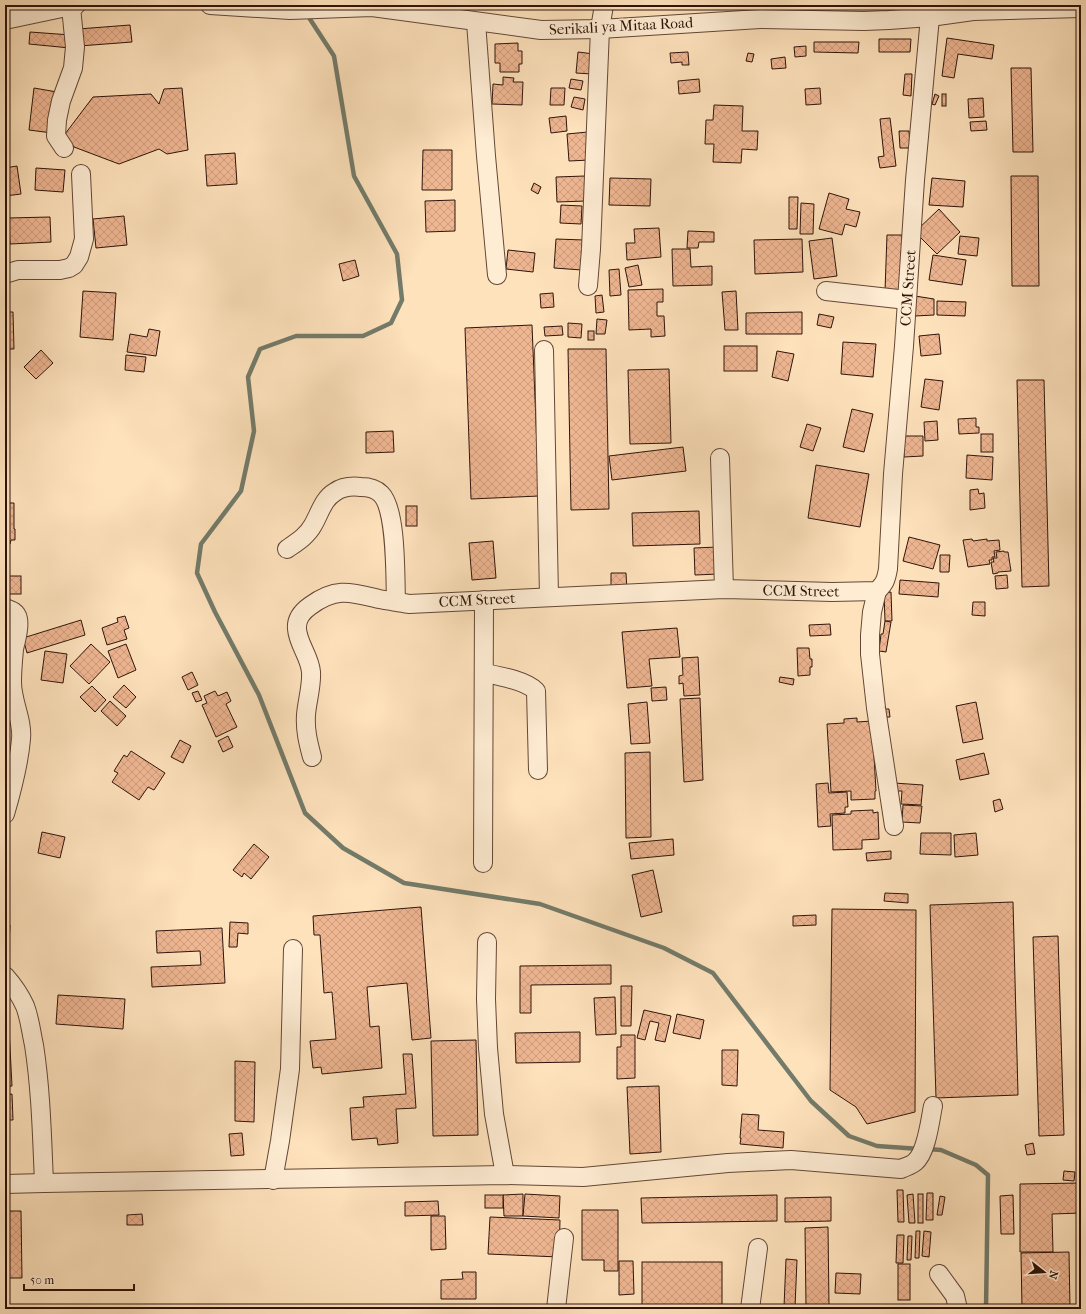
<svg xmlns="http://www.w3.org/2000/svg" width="1086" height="1314" viewBox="0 0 1086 1314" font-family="'IM FELL French Canon',serif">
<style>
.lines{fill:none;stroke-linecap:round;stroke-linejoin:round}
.stream{stroke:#737b6a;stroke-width:4.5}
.building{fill:url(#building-cross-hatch);stroke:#2f140a}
.minor-casing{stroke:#634836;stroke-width:20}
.minor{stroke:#feecd3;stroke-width:18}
.labels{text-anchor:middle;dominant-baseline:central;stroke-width:3.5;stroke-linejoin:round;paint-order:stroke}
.street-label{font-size:15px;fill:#2f140a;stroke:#feecd3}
</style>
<defs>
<pattern id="building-cross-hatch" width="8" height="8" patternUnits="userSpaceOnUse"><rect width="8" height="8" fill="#efb692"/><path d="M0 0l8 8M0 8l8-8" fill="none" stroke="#cd9c7d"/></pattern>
</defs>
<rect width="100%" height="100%" fill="#fee2bc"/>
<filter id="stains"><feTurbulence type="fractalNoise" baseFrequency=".005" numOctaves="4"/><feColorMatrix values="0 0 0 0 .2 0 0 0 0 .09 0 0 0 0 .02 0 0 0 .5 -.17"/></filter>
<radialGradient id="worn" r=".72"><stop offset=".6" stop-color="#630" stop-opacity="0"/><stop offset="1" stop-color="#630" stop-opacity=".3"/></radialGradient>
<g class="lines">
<g class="stream">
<path d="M306,13L334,56L354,176L397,254L402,300L391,323L363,336H296L260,349L248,377L254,431L241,491L201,544L197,573L215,612L259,695L305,813L343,848L404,883L540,904L664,948L713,973L811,1101L849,1136L877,1146L920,1149"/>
<path d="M927,1149L941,1150L976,1165L988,1175L986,1309"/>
</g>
</g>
<g class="building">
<path d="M130,25L132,42L79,46L78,29Z"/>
<path d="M30,32L71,35L70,48L29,44Z"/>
<path d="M947,38L994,45L992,59L958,54L954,78L942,76Z"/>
<path d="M879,39H911L910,52H879Z"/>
<path d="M814,42H859L858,53L814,52Z"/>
<path d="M518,43V51H522V64H519V72H500V63H495V44Z"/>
<path d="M806,46V56L795,57L794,47Z"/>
<path d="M578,52L594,54L592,74L576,73Z"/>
<path d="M688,52L689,65H682V62L671,63L670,53Z"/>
<path d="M748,53L754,54L752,62L746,61Z"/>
<path d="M785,57L786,68L772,69L771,59Z"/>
<path d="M1011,68H1031L1033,152H1013Z"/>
<path d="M905,74H912L911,96L903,95Z"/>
<path d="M503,77L514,78L513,82H523L522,105L492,104L493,84L503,85Z"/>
<path d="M571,79L583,81L581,90L569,88Z"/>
<path d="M699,79L700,92L679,94L678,81Z"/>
<path d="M34,88L57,92L52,133L29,130Z"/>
<path d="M182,88L188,150L167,154L159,149L119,164L74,147L65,134L93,97L151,94L159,104L164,89Z"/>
<path d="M551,88H565L564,105H550Z"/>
<path d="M820,88L821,104L806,105L805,89Z"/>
<path d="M935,94L939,96L935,105L932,104Z"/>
<rect x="942" y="94" width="4" height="12"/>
<path d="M574,97L585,99L583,110L571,107Z"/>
<path d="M983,98L984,117L969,118L968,99Z"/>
<path d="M714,105L743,106L742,131H758L757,150L742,149L741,163L713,162L714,144H705L706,120H713Z"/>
<path d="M566,116L567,131L551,133L549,118Z"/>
<path d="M890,118L896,166L880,168L878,157L884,156L880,119Z"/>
<path d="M986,121L987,130L971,131L970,122Z"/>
<path d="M899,131H909L910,148H900Z"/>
<path d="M588,132L590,160L569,161L567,134Z"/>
<path d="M423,150H452V190H422Z"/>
<path d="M235,153L237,184L207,186L205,155Z"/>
<path d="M17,166L21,194L5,196V168Z"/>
<path d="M36,168L65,170L63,192L35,190Z"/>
<path d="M585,176L586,201L557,202L556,177Z"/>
<path d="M1011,176H1038L1039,286H1012Z"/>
<path d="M610,178L651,179L650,206L609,205Z"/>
<path d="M932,178L965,181L963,207L929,205Z"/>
<path d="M534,183L541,187L538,194L531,190Z"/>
<path d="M829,193L849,199L846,209L860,212L856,227L845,224L842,235L819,229Z"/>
<path d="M789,197H798L797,229H789Z"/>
<path d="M455,200V231L426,232L425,201Z"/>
<path d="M801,203L814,204L813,234H800Z"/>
<path d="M561,205L582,206L581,224L560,223Z"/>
<path d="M939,209L960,232L937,254L915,232Z"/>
<path d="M124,216L127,245L96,248L93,219Z"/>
<path d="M50,217L51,242L10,244L8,218Z"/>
<path d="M659,228L661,257L627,260L626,243H635L634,229Z"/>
<path d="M688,231L714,232V242H699L698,248H687Z"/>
<path d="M887,235H902L900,292L885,291Z"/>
<path d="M960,236L979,238L977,256L958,254Z"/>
<path d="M832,238L837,276L814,279L809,241Z"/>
<path d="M556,239L584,240L582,270L554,268Z"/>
<path d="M802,239L803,272L755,274L754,240Z"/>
<path d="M672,249H690L691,267L712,266V285L673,286Z"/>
<path d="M508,250L535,253L533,272L506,269Z"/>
<path d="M933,255L966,260L962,285L929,280Z"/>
<path d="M355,260L359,276L343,281L339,264Z"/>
<path d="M638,265L642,285L629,287L625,268Z"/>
<path d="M619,269L621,295L610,296L609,270Z"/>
<path d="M663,289V302H657V316H664L665,336L651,337V329L629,330L628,290Z"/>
<path d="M83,291L116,293L113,340L80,337Z"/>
<path d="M736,291L738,330H725L722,292Z"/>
<path d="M553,293L554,307L541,308L540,294Z"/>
<path d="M602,295L604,312L596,313L595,296Z"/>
<path d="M915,296L934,299V315L915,316Z"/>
<path d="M937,301L966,302L965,316L937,315Z"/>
<path d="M5,312H13L14,349H5Z"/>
<path d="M802,312V334H746V313Z"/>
<path d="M819,314L834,317L831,328L817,325Z"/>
<path d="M597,319L607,320L605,334H596Z"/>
<path d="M568,323L582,324L581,338L568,337Z"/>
<path d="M532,325L539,496L471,499L465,328Z"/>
<path d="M562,326L563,335L545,336L544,327Z"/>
<path d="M149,329L160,331L156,356L127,352L130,334L147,337Z"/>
<rect x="588" y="331" width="6" height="9"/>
<path d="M939,334L941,354L921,356L919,336Z"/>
<path d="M843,342L876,344L873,377L841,374Z"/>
<rect x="724" y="346" width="33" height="25"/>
<path d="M568,349H606L609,509L571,510Z"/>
<path d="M41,350L53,363L36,379L24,367Z"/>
<path d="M777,351L794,354L788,381L772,377Z"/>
<path d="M126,355L146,357L144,372L125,370Z"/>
<path d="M669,369L671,443L630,444L628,370Z"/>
<path d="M925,379L943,381L939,410L921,407Z"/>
<path d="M1017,380H1044L1049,586L1022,587Z"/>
<path d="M852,409L873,414L864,452L843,447Z"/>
<path d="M976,418V427H979V433L959,434L958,419Z"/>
<path d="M937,421L938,440L925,441L924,422Z"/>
<path d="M807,424L821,428L813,451L800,447Z"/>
<path d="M393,431L394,452L366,453V432Z"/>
<rect x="981" y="434" width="12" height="18"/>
<path d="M904,436H923V456L904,457Z"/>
<path d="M683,447L686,471L612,480L609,456Z"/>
<path d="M967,455L993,457L992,480L966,478Z"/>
<path d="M816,465L869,474L860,527L808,518Z"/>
<path d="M978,489L979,494L984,493L985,508L970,510V490Z"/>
<path d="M5,503H14V529H15V540H11L10,544H5Z"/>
<rect x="406" y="506" width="11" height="20"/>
<path d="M699,511L700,544L633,546L632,513Z"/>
<path d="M909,537L940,545L933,569L903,561Z"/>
<path d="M972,539L973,541L987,539V541L999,540L1000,550L994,551L995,557H992V560H989L990,564L968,567L963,540Z"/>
<path d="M493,541L496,578L472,580L469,543Z"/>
<path d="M718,547L719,574L695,575L694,548Z"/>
<path d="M1004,551V552H1008L1011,571L998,572V573L993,574L991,562H994L993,558H997L996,552Z"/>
<path d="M940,555H950L949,572H940Z"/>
<path d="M611,573H626L627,591H611Z"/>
<path d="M1007,575L1008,588L996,589L995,576Z"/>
<rect x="8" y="576" width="13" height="18"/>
<path d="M900,580L939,583L938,597L899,594Z"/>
<path d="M891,592L892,621H885L884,593Z"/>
<path d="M973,602H985V616L972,615Z"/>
<path d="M125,616L129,628L124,630L127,639L107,645L102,628L118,622L117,618Z"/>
<path d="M81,620L85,635L27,653L23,638Z"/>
<path d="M885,621L891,622L886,652L879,651L881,634H883Z"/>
<path d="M830,624L831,635L810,636L809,625Z"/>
<path d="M677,628L680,657L649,659L652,686L627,688L622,632Z"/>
<path d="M91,644L110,662L89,684L70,666Z"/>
<path d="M126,644L136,670L118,678L108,651Z"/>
<path d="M797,648H809L810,659H812V667H810V675L798,676Z"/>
<path d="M45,651L67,654L63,683L41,680Z"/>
<path d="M698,657L700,695L684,696L683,683L679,684V676L683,675L682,658Z"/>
<path d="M192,672L198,685L188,690L182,677Z"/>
<path d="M780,677L794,679L793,685L779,682Z"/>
<path d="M124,685L136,697L126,708L113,697Z"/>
<path d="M92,686L106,700L95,712L80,697Z"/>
<path d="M666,687L667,700L652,701L651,688Z"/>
<path d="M198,691L202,700L196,702L192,693Z"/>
<path d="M215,691L218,696L227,692L231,701L226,704L237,727L216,737L202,705L207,703L204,696Z"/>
<path d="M700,698L703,780L684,782L680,699Z"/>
<path d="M110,701L126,716L117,726L101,711Z"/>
<path d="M647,702L650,743L631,744L628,704Z"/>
<path d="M976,702L983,739L963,743L956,706Z"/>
<path d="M885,709H889L890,717H886Z"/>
<path d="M857,718V722L872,721L876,791H875V799L851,800V791L831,792L827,724L844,723V719Z"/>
<path d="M228,736L233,747L223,752L218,741Z"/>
<path d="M180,740L191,746L183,763L171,757Z"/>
<path d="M131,751L165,773L154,790L148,787L139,800L112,782L118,773L114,771L124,755L127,757Z"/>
<path d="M650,752L651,837L626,838L625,753Z"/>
<path d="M984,753L989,774L960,780L956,760Z"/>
<path d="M828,783L829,793L847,792L848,807H845V813L830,814L831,826L818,827L816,784Z"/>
<path d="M894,783L923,785L921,805L901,804L902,791H894Z"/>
<path d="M1000,799L1003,809L995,812L993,801Z"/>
<path d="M903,805L922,806L920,823L902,822Z"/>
<path d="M873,810V813L878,812L879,839L862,840V849L833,850L832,815L851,814V811Z"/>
<path d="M42,832L65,837L60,858L38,853Z"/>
<path d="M921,833H951V855L920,854Z"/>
<path d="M976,833L978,855L955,857L954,835Z"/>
<path d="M673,839L674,855L631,859L629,843Z"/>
<path d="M254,844L269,857L251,879L244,873L242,877L233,870Z"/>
<path d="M891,851V859L867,861L866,853Z"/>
<path d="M653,870L662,912L641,917L632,875Z"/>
<path d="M885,893L908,894V903L884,901Z"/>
<path d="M1013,902L1018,1095L936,1098L930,905Z"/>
<path d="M421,907L431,1038L412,1040L407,983L367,987L370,1027L379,1026L382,1068L322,1074L321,1067L313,1068L310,1041L336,1039L332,992L324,993L320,935H314L313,916Z"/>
<path d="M832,909L916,910L915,1112L867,1124L856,1107L830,1090Z"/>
<path d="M816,915V925L793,926V916Z"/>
<path d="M230,922L248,923V934L238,933L237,947H229Z"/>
<path d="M5,925H10L9,944H5Z"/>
<path d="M222,928L225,983L152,987L151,967L201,965L200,951L157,953L156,931Z"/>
<path d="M1058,936L1064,1135L1039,1136L1033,937Z"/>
<path d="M611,965V984L531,985V1013H520V966Z"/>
<path d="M621,986H632L631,1026H621Z"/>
<path d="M58,995L125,999L123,1029L56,1024Z"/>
<path d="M615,997L616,1034L596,1035L594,998Z"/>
<path d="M5,1009H8L12,1086L5,1087Z"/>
<path d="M644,1010L671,1016L665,1042L655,1040L659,1023L650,1021L645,1040L637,1038Z"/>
<path d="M677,1014L704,1020L700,1039L673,1033Z"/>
<path d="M580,1032V1062L516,1063L515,1033Z"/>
<path d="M621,1035H635V1078L617,1079V1047H621Z"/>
<path d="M476,1040L478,1135L433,1136L431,1041Z"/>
<path d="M722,1050H738L737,1086L722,1085Z"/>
<path d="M403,1054H412L416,1108L396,1109L398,1143L378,1145L377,1138L352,1140L350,1108L364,1107L363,1097L406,1094Z"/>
<path d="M235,1061L255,1062L254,1122L235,1121Z"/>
<path d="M659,1086L661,1152L630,1154L627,1087Z"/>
<path d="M12,1094L13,1120H5V1095Z"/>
<path d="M742,1114L759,1115L758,1130L784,1132L783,1148L740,1144L741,1138H740Z"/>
<path d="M242,1133L244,1155L231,1156L229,1134Z"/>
<path d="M1033,1143L1035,1154L1027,1155L1025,1145Z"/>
<path d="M1064,1171L1075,1172L1074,1181L1063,1180Z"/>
<path d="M1081,1183V1213L1052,1214L1053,1252H1020V1184Z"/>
<path d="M897,1190H903L904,1222H898Z"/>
<path d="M927,1193H933V1220H926Z"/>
<path d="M523,1194V1216H504L503,1195Z"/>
<path d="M525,1194L560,1196L559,1218L523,1216Z"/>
<path d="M913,1194L915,1223H909L907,1195Z"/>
<rect x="918" y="1194" width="5" height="29"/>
<rect x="485" y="1195" width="18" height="13"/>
<path d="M777,1195V1221L642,1223L641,1198Z"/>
<path d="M1013,1195L1014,1234H1001L1000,1196Z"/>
<path d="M940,1196L945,1197L942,1215H937Z"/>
<path d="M831,1197V1221L785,1222V1198Z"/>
<path d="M438,1201L439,1215L405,1216V1202Z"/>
<path d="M582,1210H618V1271H604V1260H582Z"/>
<path d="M5,1211H21L22,1278H5Z"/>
<path d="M142,1214L143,1225H127V1215Z"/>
<path d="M431,1216H445L446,1249L431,1250Z"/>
<path d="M490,1217L560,1220L559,1257L488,1254Z"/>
<path d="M828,1227L829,1306H806L805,1228Z"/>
<path d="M916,1231H920L919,1258H915Z"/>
<path d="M924,1231L931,1232L929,1257L922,1256Z"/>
<path d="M897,1235H904L903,1263H896Z"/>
<path d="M908,1236H912L911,1260H907Z"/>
<path d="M1069,1252L1070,1309H1022L1021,1253Z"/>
<path d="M786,1259L797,1260L795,1307H784Z"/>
<path d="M619,1261H633L634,1294L619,1295Z"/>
<rect x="642" y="1262" width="80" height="47"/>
<rect x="898" y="1264" width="12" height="36"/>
<path d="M462,1272H476V1299H441V1280L463,1279Z"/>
<path d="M836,1273L861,1274L860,1294L835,1293Z"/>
</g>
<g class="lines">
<g class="minor-casing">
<g id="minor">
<path d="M210,5L290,10L372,7L541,30L600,29L760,19L864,21L889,20L930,17L973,11L1081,8"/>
<path d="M5,20L76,5"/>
<path d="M476,22L486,156L497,275"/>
<path d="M64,148L56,136L57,120L61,101L73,68L75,47L71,7"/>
<path d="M5,274L18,270H60L69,268L74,265L79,257L84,239L81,174"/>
<path d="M588,286L591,249L600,29L604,5"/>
<path d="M826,291L907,300"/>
<path d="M544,350L549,596"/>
<path d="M720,458L724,589"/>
<path d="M287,549C297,542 307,536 313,525C320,513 323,499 335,492C342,487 352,486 361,487C368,487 376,489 381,494C397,510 395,578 396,601"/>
<path d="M877,591L872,612L870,635V654L876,708L894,826"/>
<path d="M5,608C11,610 17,612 18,619C20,629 16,639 14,649C13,660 12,672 12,682C12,702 23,720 21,739C19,764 12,790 5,814"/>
<path d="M484,673C499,676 525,680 536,691L538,770"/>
<path d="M312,757C308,742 305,730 306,715C307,701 312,686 311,672C310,657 298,644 297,629C296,619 303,611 310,606C336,587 350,592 379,599C389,601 399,602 409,604L724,589L832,592L877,591C885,583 886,580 888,569L893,474L904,346L915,180L930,17"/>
<path d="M483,863L484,600"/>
<path d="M487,942L486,999L488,1048L494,1114L505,1175"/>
<path d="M5,976C13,985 20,995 25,1006C30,1019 31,1032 34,1045C41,1090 42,1137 44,1183"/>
<path d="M273,1180L280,1141L290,1069L293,949"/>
<path d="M5,1184L44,1183L505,1175L583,1177L728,1163L791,1160L901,1169C905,1167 912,1165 915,1162C927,1152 930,1120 933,1106"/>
<path d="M939,1274L955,1296L958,1309"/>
<path d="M556,1309L564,1238"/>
<path d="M750,1309L758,1248"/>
</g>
</g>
<use href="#minor" class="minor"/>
</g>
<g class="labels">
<g class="street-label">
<text transform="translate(621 26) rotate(-3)">Serikali ya Mitaa Road</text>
<text transform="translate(908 288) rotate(-86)">CCM Street</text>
<text transform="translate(801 591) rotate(1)">CCM Street</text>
<text transform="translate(477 600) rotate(-3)">CCM Street</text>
</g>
</g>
<rect width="1086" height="1314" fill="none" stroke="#fee2bc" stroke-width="20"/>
<rect x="6" y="6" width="1074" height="1302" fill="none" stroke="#2f140a" stroke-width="2"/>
<rect x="10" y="10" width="1066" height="1294" fill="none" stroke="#2f140a"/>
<g transform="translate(1044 1272) rotate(107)" stroke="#feecd3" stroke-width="3" paint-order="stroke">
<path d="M0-3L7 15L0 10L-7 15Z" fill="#2f140a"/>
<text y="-6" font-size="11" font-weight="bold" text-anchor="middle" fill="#2f140a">N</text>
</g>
<path d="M24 1284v6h110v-6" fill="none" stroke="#2f140a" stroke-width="2"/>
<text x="30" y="1284" font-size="12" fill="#2f140a" stroke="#feecd3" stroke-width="3" paint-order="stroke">50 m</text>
<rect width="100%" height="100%" filter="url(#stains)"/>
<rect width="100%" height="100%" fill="url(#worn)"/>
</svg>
